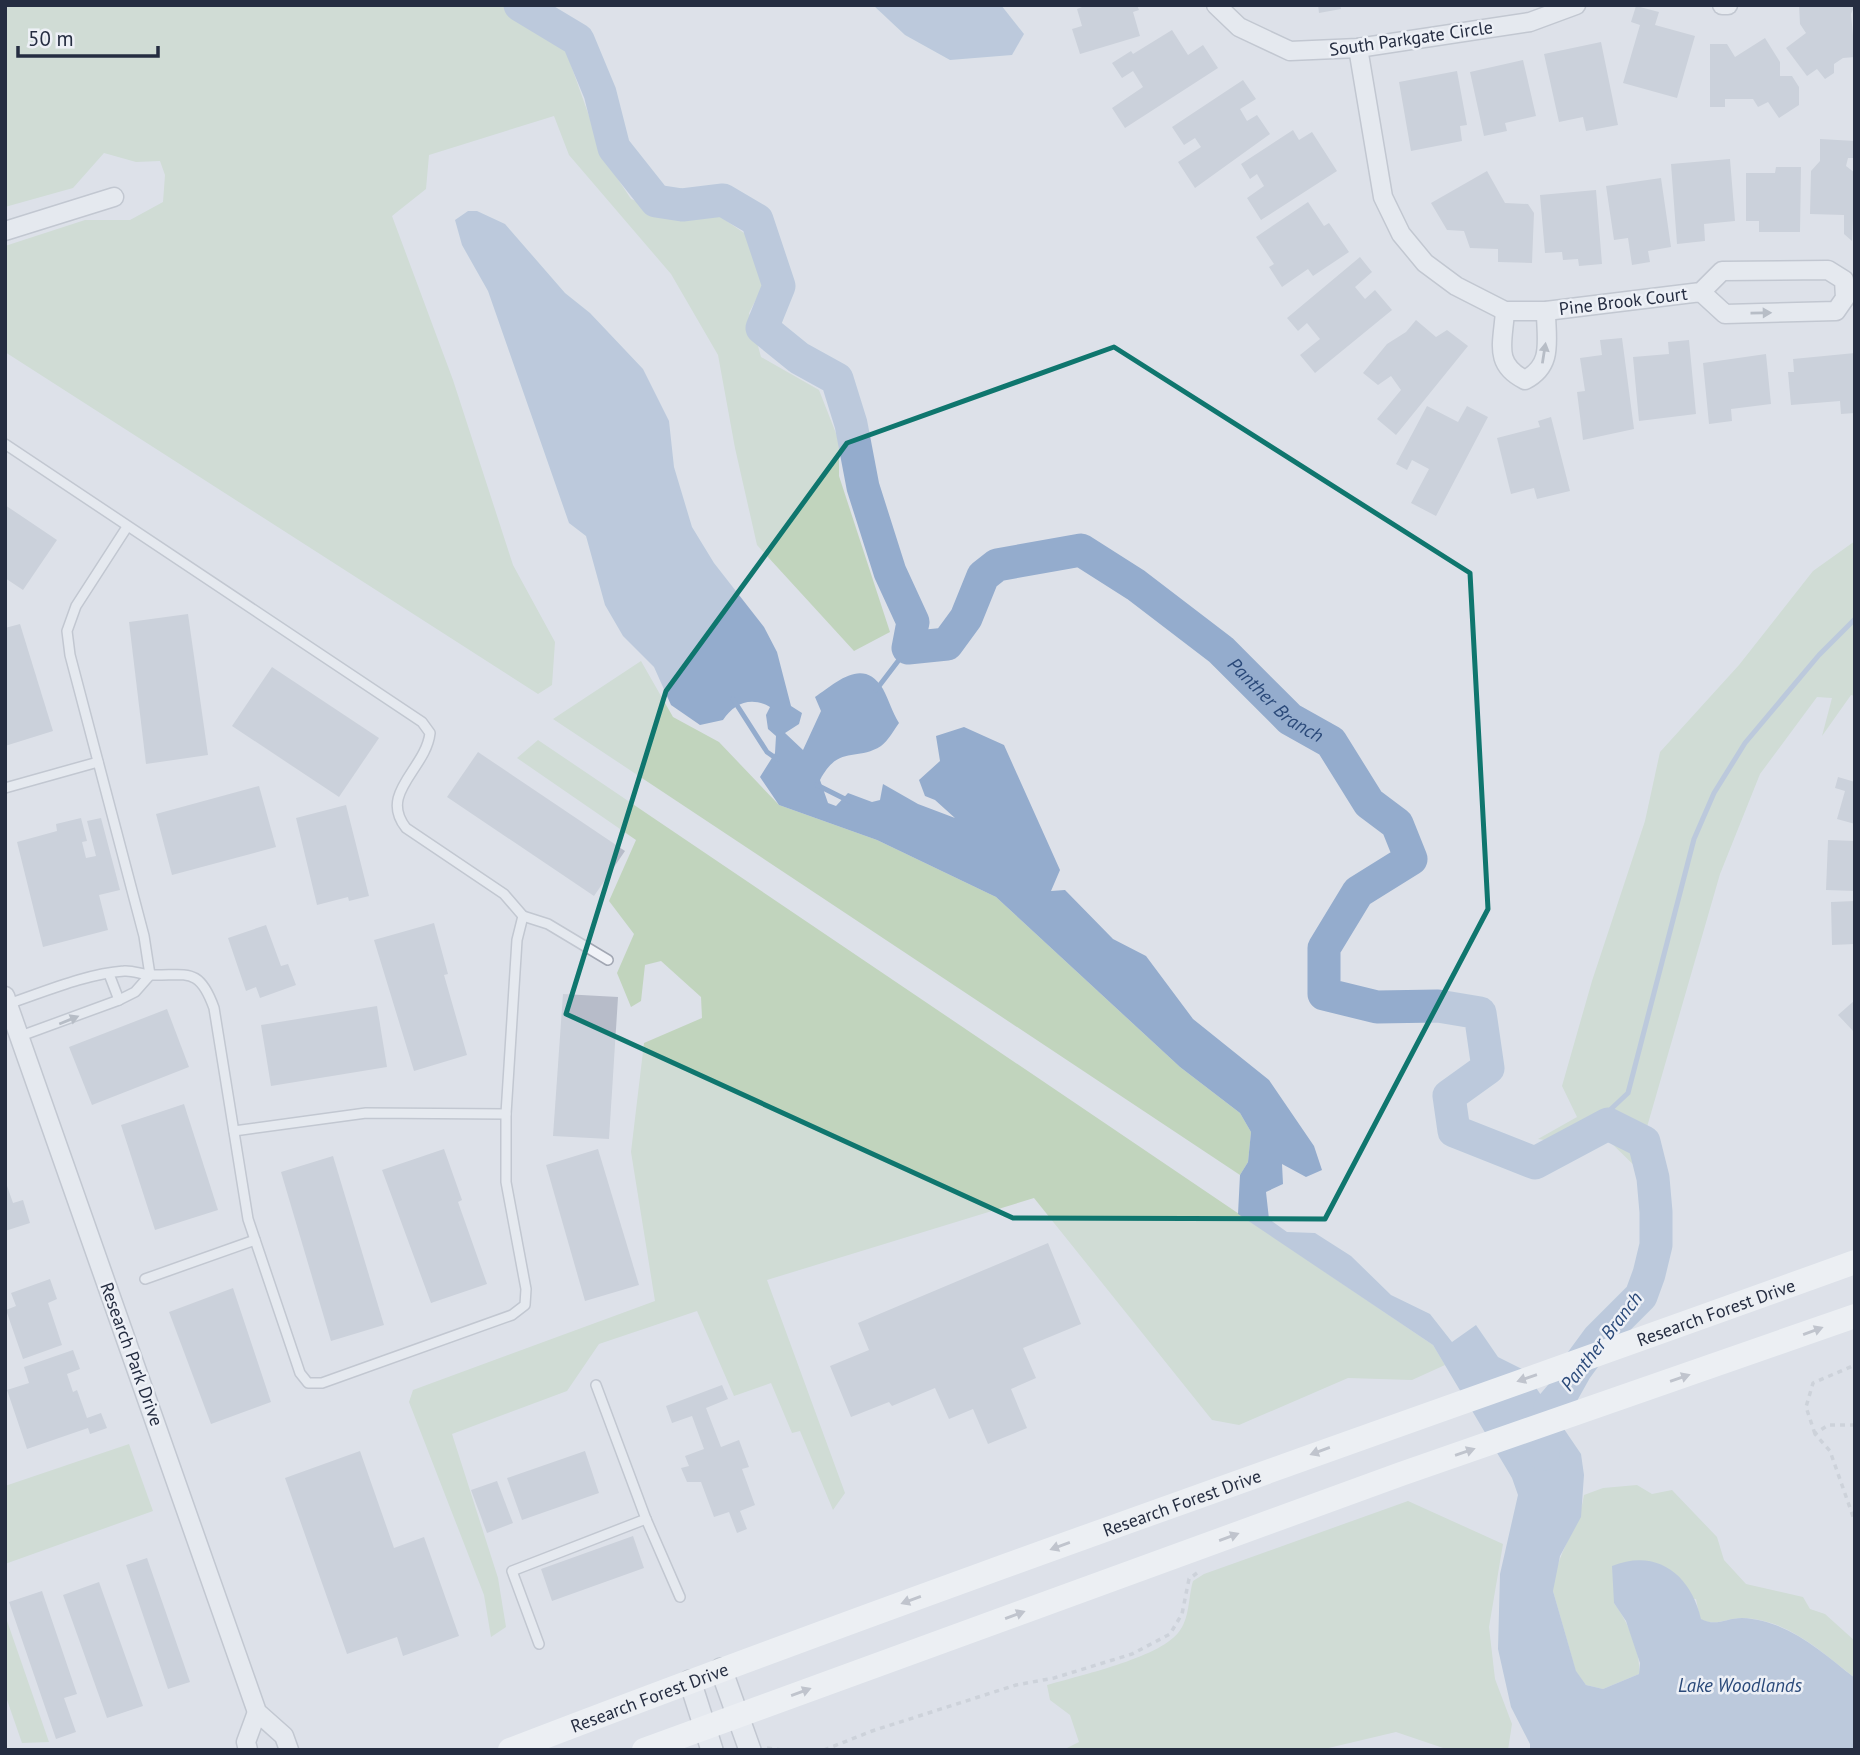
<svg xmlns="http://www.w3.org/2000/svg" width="1860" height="1755" viewBox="0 0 1860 1755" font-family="'PT Sans',sans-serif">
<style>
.green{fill:#c1d4bd}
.water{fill:#94accd}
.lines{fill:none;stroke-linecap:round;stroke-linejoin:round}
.stream{stroke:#94accd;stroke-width:5}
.river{stroke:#94accd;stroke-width:33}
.building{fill:#b7bcc9}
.service-casing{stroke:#a2a7b3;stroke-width:12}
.minor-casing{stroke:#a2a7b3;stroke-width:21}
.tertiary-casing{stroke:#a2a7b3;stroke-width:24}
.path{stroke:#bbbfc8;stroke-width:3.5;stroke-dasharray:5 5;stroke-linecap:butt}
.service{stroke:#f0f2f7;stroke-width:9}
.minor{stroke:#f0f2f7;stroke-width:18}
.tertiary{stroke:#f0f2f7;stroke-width:21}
.secondary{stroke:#fff;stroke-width:24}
.oneway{fill:#8a909c}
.oneway2{fill:#9da0aa}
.marked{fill:none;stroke:#0f766e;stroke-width:5;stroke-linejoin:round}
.labels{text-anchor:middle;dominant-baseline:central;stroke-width:5;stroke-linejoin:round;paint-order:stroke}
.street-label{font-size:18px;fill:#252d41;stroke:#edf0f6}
.water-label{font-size:19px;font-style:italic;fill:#2a4979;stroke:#edf0f6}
</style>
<rect width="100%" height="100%" fill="#dde1e9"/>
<g class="green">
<path d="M5,5H510L562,40L604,158L631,199L674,215H718L757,242L765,282L749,313L761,357L819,390L839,441V476L890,632L854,651L757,545L735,448L718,355L671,274L569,155L554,116L429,155L426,189L392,216L453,380L513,565L555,642L552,685L538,694L5,352V246L85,220H130L163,202L165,175L160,161L136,162L104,153L73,188L5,207Z"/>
<path d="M1855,541V696L1851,695L1822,736L1832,698L1817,697L1760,774L1720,874L1647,1127L1655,1172L1645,1176L1605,1137L1557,1156V1142L1538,1139L1577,1117L1562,1086L1592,981L1645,821L1660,752L1739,665L1813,571Z"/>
<path d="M641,661L673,717L719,742L779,805L877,840L996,897L1180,1067L1240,1113L1251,1132L1248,1162L1240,1175L553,719Z"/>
<path d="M538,740L1433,1345L1445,1365L1412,1380L1348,1378L1239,1425L1212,1420L1034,1198L767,1280L845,1493L833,1510L800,1431L792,1433L771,1383L734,1396L697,1311L599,1344L567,1391L452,1434L498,1578L506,1627L491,1637L484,1595L409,1402L413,1390L655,1301L631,1152L644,1043L702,1018L701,997L661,961L645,965L641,1001L631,1007L617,973L634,934L609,901L636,840L517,758Z"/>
<path d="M129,1444L153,1511L5,1564V1486Z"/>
<path d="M1637,1485L1652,1494L1672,1490L1717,1537L1724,1560L1746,1584L1803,1597L1810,1609L1825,1614L1855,1641V1678C1821,1652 1788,1619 1742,1618C1726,1618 1715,1627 1700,1619L1696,1599L1614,1603C1628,1622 1641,1651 1639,1674L1603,1689L1586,1685L1576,1672L1553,1591C1554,1555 1579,1530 1584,1495L1603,1488Z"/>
<path d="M1408,1501L1503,1544L1489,1627L1495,1679L1512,1724L1508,1750H1449L1396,1732L1320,1750H1063L1079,1742L1070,1715L1050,1700L1047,1685C1078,1676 1158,1658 1178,1633C1190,1619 1188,1598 1193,1581L1204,1574Z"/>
<path d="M5,1615L49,1742L22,1743L5,1694Z"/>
</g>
<g class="water">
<path d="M873,5H1001L1024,34L1012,55L950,60L905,35Z"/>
<path d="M468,211H477L505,224L565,293L590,313L643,369L669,421L674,467L692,527L714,563L764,627L777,652L791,706L802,713L799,724L785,733L803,750L821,711L815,697C836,683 863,656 883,689C889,700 892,712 899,723C894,730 888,741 881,746C856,762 839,744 820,780L828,803L836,806L848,793L872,802L880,800L883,784L918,804L955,818L935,800L925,796L919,780L940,761L936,736L964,727L1004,745L1060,870L1051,891L1065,890L1113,939L1146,956L1193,1019L1269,1080L1314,1146L1322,1170L1306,1177L1282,1164L1283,1184L1266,1192L1269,1219L1287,1232L1315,1233L1351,1256L1391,1295L1430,1314L1452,1342L1476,1325L1498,1357L1524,1370L1581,1454L1584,1475L1581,1517L1560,1556L1553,1591L1576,1671L1586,1685L1603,1689L1639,1674L1640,1663L1626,1621L1614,1603L1612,1566C1657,1548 1691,1575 1701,1619C1716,1627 1726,1618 1742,1618C1788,1620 1821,1652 1855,1678V1750H1530V1744L1511,1707L1498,1649L1500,1574L1518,1495L1512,1478L1433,1345L1238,1214L1240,1175L1248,1162L1251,1132L1240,1113L1180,1067L996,897L877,840L779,805L760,777L775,753L776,736L768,729L766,715L770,707C751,696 734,703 723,720L700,725L671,705L654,667L623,636L605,605L586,536L569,523L488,291L462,245L455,220Z"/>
</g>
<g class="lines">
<g class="stream">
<path d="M876,690L908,648"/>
<path d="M733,699L767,752L777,759"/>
<path d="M817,785L849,801"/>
<path d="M1608,1124L1611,1109L1628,1093L1694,839L1714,793L1745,743L1819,655L1855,619"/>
</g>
<path class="river" id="s1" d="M520,5L578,40L600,93L614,148L656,201L682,205L723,200L757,220L779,286L762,328L799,358L837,379L851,424L863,487L890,572L913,622L908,648L947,644L966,618L983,576L997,565L1081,550L1136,585L1221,650L1290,719L1331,742L1369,803L1397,824L1411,859L1358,892L1324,948V994L1377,1007L1438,1006L1480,1013L1488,1068L1449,1096L1454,1131L1535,1163L1608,1124L1644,1142L1653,1178L1656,1212V1245L1649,1274L1641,1296L1598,1339L1576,1369L1562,1394L1550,1408L1543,1454"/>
</g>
<g class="building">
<path d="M1087,5H1137L1139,10L1133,12L1140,36L1080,54L1072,29L1082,26L1077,9Z"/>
<path d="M1318,5H1340L1341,9L1319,13Z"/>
<path d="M1799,5H1855L1851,14L1855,57L1843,58L1834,64V73L1825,79L1817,69L1807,76L1786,48L1806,33L1800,24Z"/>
<path d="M1636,6L1659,12L1655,25L1695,36L1677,98L1623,83L1640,25L1631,22Z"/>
<path d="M1172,30L1188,55L1203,45L1218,68L1125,128L1112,108L1143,87L1133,71L1122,78L1112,63L1131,51L1133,54Z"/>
<path d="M1765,38L1780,62V76H1792L1799,87V105L1779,118L1768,102L1758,107L1753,99H1725V107H1710V44H1727L1735,57Z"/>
<path d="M1601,42L1618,125L1586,131L1583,117L1559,122L1544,54Z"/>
<path d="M1523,60L1536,116L1505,123L1507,131L1484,136L1470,72Z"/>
<path d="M1457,71L1467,125L1460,126L1462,141L1411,151L1399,82Z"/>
<path d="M1243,80L1256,99L1240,109L1247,121L1257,115L1270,134L1195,188L1178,162L1201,147L1195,138L1184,145L1172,127Z"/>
<path d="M1293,130L1299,140L1312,132L1337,171L1261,220L1247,198L1264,186L1257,174L1250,179L1241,164Z"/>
<path d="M1820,139L1855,141V158H1848L1846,166L1855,173L1852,241L1844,234V215L1810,214L1811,171L1820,161Z"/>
<path d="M1730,159L1735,221L1704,224L1705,241L1677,244L1671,164Z"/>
<path d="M1776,167H1801L1800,232H1759V221H1746V173H1775Z"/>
<path d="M1487,171L1505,203L1528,204L1534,213L1532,263L1498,262V249L1470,248L1464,231L1447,230L1431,203Z"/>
<path d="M1661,178L1671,247L1648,251L1650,262L1632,265L1628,238L1614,240L1606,186Z"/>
<path d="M1596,190L1602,264L1579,266L1578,259L1563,260L1562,252L1545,253L1540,195Z"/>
<path d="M1308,202L1324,226L1329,223L1349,252L1313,276L1308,269L1282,287L1269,267L1274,264L1256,237Z"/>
<path d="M1360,257L1372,272L1355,287L1365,299L1375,290L1392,310L1315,373L1300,355L1320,339L1307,323L1298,331L1287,318Z"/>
<path d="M1416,320L1436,337L1447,330L1468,346L1396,435L1377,419L1401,390L1391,376L1378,385L1363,373L1387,344L1406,332Z"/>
<path d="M1622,338L1634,429L1583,440L1577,392L1585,391L1580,358L1602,355L1600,340Z"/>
<path d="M1689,340L1696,414L1639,421L1633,357L1669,354L1668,342Z"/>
<path d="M1855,353V413L1841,414L1840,401L1791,405L1788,372H1794L1793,359Z"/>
<path d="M1766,354L1771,404L1731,409L1732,421L1709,424L1703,363Z"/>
<path d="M1427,406L1458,422L1467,406L1488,417L1436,516L1411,503L1429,469L1412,460L1407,470L1396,464Z"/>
<path d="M1551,417L1570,491L1537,499L1534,488L1511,494L1497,438L1540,427L1538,421Z"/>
<path d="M5,505L57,540L23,590L5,578Z"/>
<path d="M188,614L208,755L146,764L129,622Z"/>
<path d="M20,624L53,731L5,746V628Z"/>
<path d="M272,667L379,738L339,797L232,726Z"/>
<path d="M478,752L625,851L594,896L447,797Z"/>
<path d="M1838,777L1855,782V824L1837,819L1845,791L1835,788Z"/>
<path d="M259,786L276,847L172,875L156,814Z"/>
<path d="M346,805L369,896L349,901L348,897L317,905L296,818Z"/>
<path d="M81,818L87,841L82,842L86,858L96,856L87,821L101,818L120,890L99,895L108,930L43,947L17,842L57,831L56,824Z"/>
<path d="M1828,840L1855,841V891L1826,890Z"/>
<path d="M1855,901V944L1832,945L1831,902Z"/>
<path d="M434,923L448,974L444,975L467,1055L414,1071L374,940Z"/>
<path d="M266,925L281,966L288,964L296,985L260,998L256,987L246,991L228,938Z"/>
<path d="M563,994L618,997L609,1139L553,1136Z"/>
<path d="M1855,1000V1033L1838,1015Z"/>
<path d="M377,1006L387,1067L271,1086L261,1025Z"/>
<path d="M167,1009L189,1067L92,1105L69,1047Z"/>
<path d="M184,1104L218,1210L155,1230L121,1125Z"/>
<path d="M444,1149L462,1200L458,1202L487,1284L431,1303L382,1170Z"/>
<path d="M598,1149L639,1285L585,1301L546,1165Z"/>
<path d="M333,1156L384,1325L331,1341L281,1172Z"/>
<path d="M5,1180L13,1203L23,1200L30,1223L5,1231Z"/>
<path d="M1048,1243L1081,1324L1023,1348L1036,1378L1011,1389L1027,1428L988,1444L973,1409L949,1419L935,1388L892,1406L889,1402L851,1417L830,1366L869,1350L858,1323Z"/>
<path d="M50,1279L57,1299L48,1303L62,1345L23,1359L6,1310L16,1306L11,1293Z"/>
<path d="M233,1288L271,1402L211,1424L169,1312Z"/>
<path d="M73,1350L80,1369L67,1374L73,1392L77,1390L87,1418L101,1413L107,1428L90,1434L88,1428L27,1449L7,1390L29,1383L24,1367Z"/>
<path d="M722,1385L728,1399L706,1408L721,1447L739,1440L749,1467L742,1469L755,1505L740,1511L747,1529L737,1533L729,1512L714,1517L701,1482H687L681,1468L689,1466L685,1456L704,1449L692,1416L672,1423L666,1406Z"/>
<path d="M360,1451L394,1548L424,1537L459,1636L403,1656L397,1637L347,1654L285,1478Z"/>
<path d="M585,1451L599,1493L522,1520L507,1478Z"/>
<path d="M497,1481L513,1523L487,1533L471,1490Z"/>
<path d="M633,1536L644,1568L552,1601L541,1569Z"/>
<path d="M147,1558L190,1682L168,1689L126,1565Z"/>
<path d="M99,1582L143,1706L107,1718L63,1595Z"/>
<path d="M42,1591L77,1694L64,1698L76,1732L56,1739L9,1602Z"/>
</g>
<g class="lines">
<g class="service-casing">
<g id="service">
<path d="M5,444L422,722L430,733C426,769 378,793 406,828L504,894L523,916L517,940L506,1114V1182L526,1289L525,1305L512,1315L322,1383H308L300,1373L248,1219L214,1008C199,966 187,976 151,975C142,975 133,970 124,971C85,974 44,992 8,1004"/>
<path d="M5,788L98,762"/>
<path d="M523,916L548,924L608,960"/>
<path d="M109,974L119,1000"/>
<path d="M18,1037L119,1000L135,992L150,975L144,936L70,655L67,631L76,606L127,527"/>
<path d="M234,1131L366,1113L506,1114"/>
<path d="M145,1279L255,1240"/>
<path d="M596,1385L646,1519L680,1597"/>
<path d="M539,1644L512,1571L646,1519"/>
</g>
</g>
<g class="minor-casing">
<g id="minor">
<path d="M1216,5L1239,27L1290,51L1358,48L1530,22L1576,5"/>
<path d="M1722,5H1728"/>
<path d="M1358,48L1383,197L1401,234L1425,263L1456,286L1505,311H1546L1701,292L1722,271L1828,270L1844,280L1845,298L1836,311L1725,314L1701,292"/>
<path d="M5,231L114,197"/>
<path d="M1505,311C1503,343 1493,364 1525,380C1554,365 1546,340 1546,311"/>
<path d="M5,996L257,1712L284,1736L289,1750"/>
<path d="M248,1750L246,1742L257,1712"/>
</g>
</g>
<g class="tertiary-casing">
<g id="tertiary">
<path d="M721,1669L750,1750"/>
<path d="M690,1681L712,1750"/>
</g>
</g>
<g class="path">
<path d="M1855,1425H1828L1815,1434L1830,1451L1855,1522"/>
<path d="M1815,1434L1806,1407L1813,1383L1855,1365"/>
<path d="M767,1748L782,1750"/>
<path d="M824,1750L872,1731L1016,1685L1054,1678L1132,1654L1170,1634L1182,1614L1189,1579L1197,1573"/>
</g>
<use href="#service" class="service"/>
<use href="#minor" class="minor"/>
<use href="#tertiary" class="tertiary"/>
<g class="secondary">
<path id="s2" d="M510,1750C955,1579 1406,1424 1855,1262"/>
<path d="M644,1750L1401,1474L1855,1316"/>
</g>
</g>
<defs><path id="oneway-solid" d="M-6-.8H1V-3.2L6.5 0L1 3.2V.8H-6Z" transform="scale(1.75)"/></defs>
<g class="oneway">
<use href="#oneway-solid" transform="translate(1761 313) rotate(-1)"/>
<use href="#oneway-solid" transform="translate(1544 353) rotate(-81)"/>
<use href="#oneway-solid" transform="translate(69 1020) rotate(-22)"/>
</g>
<g class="oneway2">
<use href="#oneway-solid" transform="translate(1813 1331) rotate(-20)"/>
<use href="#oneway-solid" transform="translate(1527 1378) rotate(161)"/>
<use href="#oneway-solid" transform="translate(1680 1378) rotate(-19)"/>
<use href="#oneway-solid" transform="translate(1320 1451) rotate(160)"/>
<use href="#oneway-solid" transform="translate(1465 1452) rotate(-19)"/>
<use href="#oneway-solid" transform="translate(1229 1537) rotate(-20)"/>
<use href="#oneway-solid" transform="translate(1060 1546) rotate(160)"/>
<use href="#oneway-solid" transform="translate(911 1600) rotate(160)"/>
<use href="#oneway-solid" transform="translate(1015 1615) rotate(-20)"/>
<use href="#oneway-solid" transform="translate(801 1692) rotate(-20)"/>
</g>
<path d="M0 0H1860V1755H0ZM1114,347L1470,573L1488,909L1325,1219L1013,1218L566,1014L666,691L847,443Z" fill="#dde1e9" fill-opacity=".55" fill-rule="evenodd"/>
<path class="marked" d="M1114,347L1470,573L1488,909L1325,1219L1013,1218L566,1014L666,691L847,443Z"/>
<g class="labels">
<g class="street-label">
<text transform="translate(1411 38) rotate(-8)">South Parkgate Circle</text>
<text transform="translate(1623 301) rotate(-7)">Pine Brook Court</text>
<text stroke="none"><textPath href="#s2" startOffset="1283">Research Forest Drive</textPath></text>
<text transform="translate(132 1354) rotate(70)">Research Park Drive</text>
<text stroke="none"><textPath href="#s2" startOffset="716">Research Forest Drive</textPath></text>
<text stroke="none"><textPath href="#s2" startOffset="149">Research Forest Drive</textPath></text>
</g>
<g class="water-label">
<text stroke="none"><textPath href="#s1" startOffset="1311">Panther Branch</textPath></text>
<text transform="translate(1601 1341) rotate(-52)">Panther Branch</text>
<text x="1740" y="1685">Lake Woodlands</text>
</g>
</g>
<rect width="1860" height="1755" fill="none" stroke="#252d41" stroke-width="14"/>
<path d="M18 46v10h140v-10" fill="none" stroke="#252d41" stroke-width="3.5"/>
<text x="28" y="46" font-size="21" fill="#252d41" stroke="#edf0f6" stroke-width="5" paint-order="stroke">50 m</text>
</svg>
